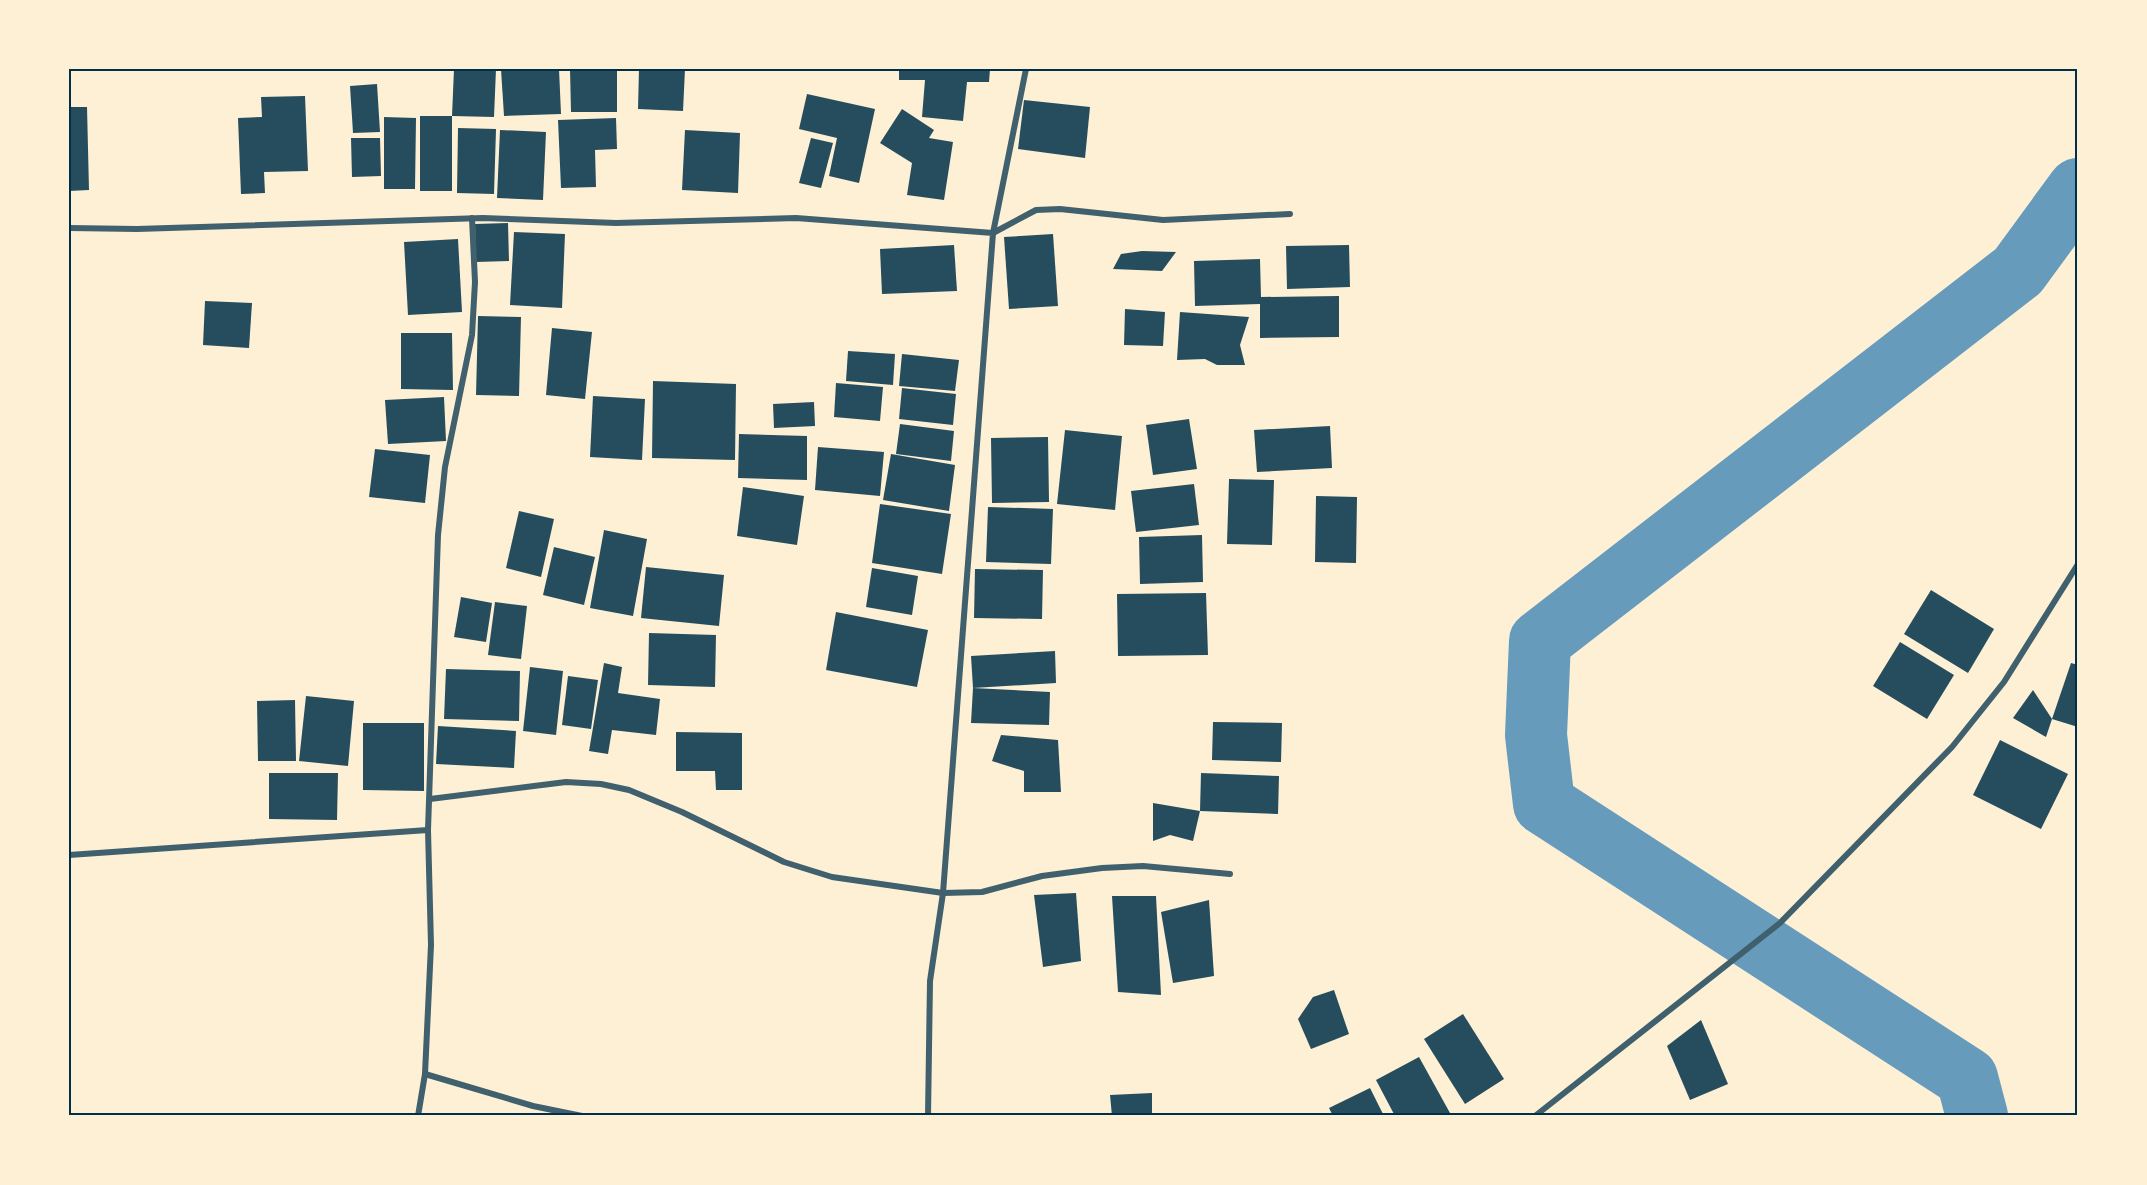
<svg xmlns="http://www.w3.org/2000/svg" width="2147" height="1185" viewBox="0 0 2147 1185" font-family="'PT Sans',sans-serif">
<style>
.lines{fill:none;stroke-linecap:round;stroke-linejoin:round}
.river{stroke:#669bbc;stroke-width:62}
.building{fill:#264d5e}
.minor{stroke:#3f606c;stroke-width:6}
.neatline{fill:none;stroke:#003049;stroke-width:2}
</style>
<rect width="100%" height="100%" fill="#fdf0d5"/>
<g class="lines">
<path class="river" d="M1977,1116L1967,1078L1544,804L1536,735L1540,641L2018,271L2078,189"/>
</g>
<g class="building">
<path d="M454,69H496L494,117L452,116V191H420V116H452Z"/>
<path d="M501,69H559L561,114L504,116Z"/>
<path d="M570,69H617V112H571Z"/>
<path d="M639,69H685L683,111L638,109Z"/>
<path d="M899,69H990L989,82H967L963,121L922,117L925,80H899Z"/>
<path d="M377,84L380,132L353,133L350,86Z"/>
<path d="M807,94L875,109L859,183L829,176L837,138L799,129Z"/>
<path d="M305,96L308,171L264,172L265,193L241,194L238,118L262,117L261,97Z"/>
<path d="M1024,100L1090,107L1085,158L1018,149Z"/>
<path d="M69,107H87L89,190L69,191Z"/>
<path d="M902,109L934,130L929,138L953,142L944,200L907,195L912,163L880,143Z"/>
<path d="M384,117L416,118L415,189H384Z"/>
<path d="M616,118L617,149L595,150L596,187L561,188L558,120Z"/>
<path d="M458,128L496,129L494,194L457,193Z"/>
<path d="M500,130L546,132L543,200L497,198Z"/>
<path d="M685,130L740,133L738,193L682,190Z"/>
<path d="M351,138H380L381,176L352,177Z"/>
<path d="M811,138L833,143L821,188L799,183Z"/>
<path d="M508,223L509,261L476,262L475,224Z"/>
<path d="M514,232L565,234L562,308L510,305Z"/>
<path d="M1053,234L1058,306L1009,309L1004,237Z"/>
<path d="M458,239L462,312L408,315L404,242Z"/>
<path d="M954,245L957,291L882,294L880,249Z"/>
<path d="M1349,245L1350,287L1287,289L1286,246Z"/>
<path d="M1142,251L1176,252L1162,271L1113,269L1121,254Z"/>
<path d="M1260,259L1261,297L1339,296V337L1260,338V304L1195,306L1194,261Z"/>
<path d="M205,301L252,303L249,348L203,345Z"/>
<path d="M1125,309L1165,312L1163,346L1124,345Z"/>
<path d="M1180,312L1249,317L1240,345L1245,365H1217L1205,359L1177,360Z"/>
<path d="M478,316L521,317L519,396L476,395Z"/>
<path d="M552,328L592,332L585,399L546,395Z"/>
<path d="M401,333H452L453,390L401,389Z"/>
<path d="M848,351L895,354L893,385L846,381Z"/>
<path d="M902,354L959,360L955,391L899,386Z"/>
<path d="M653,381L736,384L735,460L652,458Z"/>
<path d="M836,383L883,387L880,421L834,417Z"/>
<path d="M902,388L956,394L953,425L899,419Z"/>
<path d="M593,396L645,399L642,460L590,457Z"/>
<path d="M444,397L446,441L388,444L385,400Z"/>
<path d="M814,402L815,426L774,428L773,404Z"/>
<path d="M1189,419L1197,469L1153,475L1146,425Z"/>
<path d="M900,424L954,431L951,461L896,454Z"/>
<path d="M1330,426L1332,468L1257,472L1254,430Z"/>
<path d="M1065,430L1122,436L1115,510L1057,504Z"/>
<path d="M739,434L807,436V480L738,478Z"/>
<path d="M1048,437L1049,502L992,503L991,438Z"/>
<path d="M818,447L884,452L880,496L815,490Z"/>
<path d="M375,449L430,455L425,503L369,497Z"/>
<path d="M891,454L955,465L949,511L883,500Z"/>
<path d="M1229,479L1274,480L1272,545L1227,544Z"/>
<path d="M1194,484L1199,525L1136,532L1131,491Z"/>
<path d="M743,487L804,496L797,545L737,536Z"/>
<path d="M1316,496L1357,497L1356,563L1315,562Z"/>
<path d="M880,504L951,514L942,574L872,563Z"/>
<path d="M988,507L1053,509L1051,564L986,562Z"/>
<path d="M519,511L554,519L541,577L506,568Z"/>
<path d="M604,530L647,539L633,616L590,608Z"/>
<path d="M1202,535L1203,582L1140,584L1139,537Z"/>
<path d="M554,547L595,557L584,605L543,595Z"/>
<path d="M646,567L724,575L719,626L641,618Z"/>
<path d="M872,568L918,576L912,615L866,607Z"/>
<path d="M975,569L1043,570L1042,619L974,618Z"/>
<path d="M1931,590L1994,629L1968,673L1904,634Z"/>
<path d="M1206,593L1208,655L1118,656L1117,594Z"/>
<path d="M461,597L492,603L486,642L454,637Z"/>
<path d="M495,602L527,606L521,659L488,655Z"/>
<path d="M836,612L928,630L917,687L826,670Z"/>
<path d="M649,633L716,635L715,687L648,685Z"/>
<path d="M1900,642L1954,675L1927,719L1873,686Z"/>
<path d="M1055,651L1056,683L973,688L1050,692L1049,725L971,723L973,688L971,656Z"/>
<path d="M604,663L622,667L618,693L660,699L656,735L612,730L608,754L589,751Z"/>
<path d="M2071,663L2078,665V727L2052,719Z"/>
<path d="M530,667L563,671L556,735L523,731Z"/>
<path d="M446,669L520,671L519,721L444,719Z"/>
<path d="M568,676L598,680L591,729L562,725Z"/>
<path d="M2033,690L2052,719L2046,737L2013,718Z"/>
<path d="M306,696L354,701L348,766L299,761Z"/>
<path d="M295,700L296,761H258L257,701Z"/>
<path d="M1213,722L1282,723L1281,762L1212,760Z"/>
<path d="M363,723H424V791L363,790Z"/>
<path d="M438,726L516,731L514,768L436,764Z"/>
<path d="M676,732L742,733V790H716L715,771H676Z"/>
<path d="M1001,735L1058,740L1061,792H1024V771L992,761Z"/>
<path d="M2000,740L2068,774L2041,829L1973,795Z"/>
<path d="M269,773H338L337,820L269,819Z"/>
<path d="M1201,773L1279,776L1278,814L1200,811Z"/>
<path d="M1153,803L1200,811L1193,841L1170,835L1153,841Z"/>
<path d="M1076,893L1081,961L1043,967L1034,895Z"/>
<path d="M1112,896H1156L1161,995L1118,992Z"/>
<path d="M1209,900L1214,976L1173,983L1161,912Z"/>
<path d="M1334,990L1349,1034L1311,1049L1298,1019L1313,997Z"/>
<path d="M1463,1014L1504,1079L1465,1104L1424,1039Z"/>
<path d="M1701,1020L1728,1084L1690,1100L1667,1046Z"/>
<path d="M1419,1057L1450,1113L1445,1116H1395L1376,1080Z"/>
<path d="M1370,1088L1384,1116H1333L1329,1108Z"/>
<path d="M1152,1093V1116H1112L1110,1095Z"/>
</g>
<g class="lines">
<g class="minor">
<path d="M1026,69L993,233L1036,210L1060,209L1163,220L1290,214"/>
<path d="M69,228L137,229L483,218L616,223L796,218L993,233L943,893L930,981L928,1116"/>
<path d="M430,799L566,782L601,784L629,790L682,812L784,862L832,877L943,893L982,892L1042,876L1102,868L1143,866L1230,874"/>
<path d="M69,855L428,830"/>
<path d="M425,1074L431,945L428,830L438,535L445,467L472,335L475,282L472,218"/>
<path d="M418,1116L425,1074L533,1106L582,1116"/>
<path d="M1535,1116L1780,923L1952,747L2004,682L2078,564"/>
</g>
</g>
<rect width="2147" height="1185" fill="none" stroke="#fdf0d5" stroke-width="141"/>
<rect x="70" y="70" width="2006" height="1044" class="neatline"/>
</svg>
